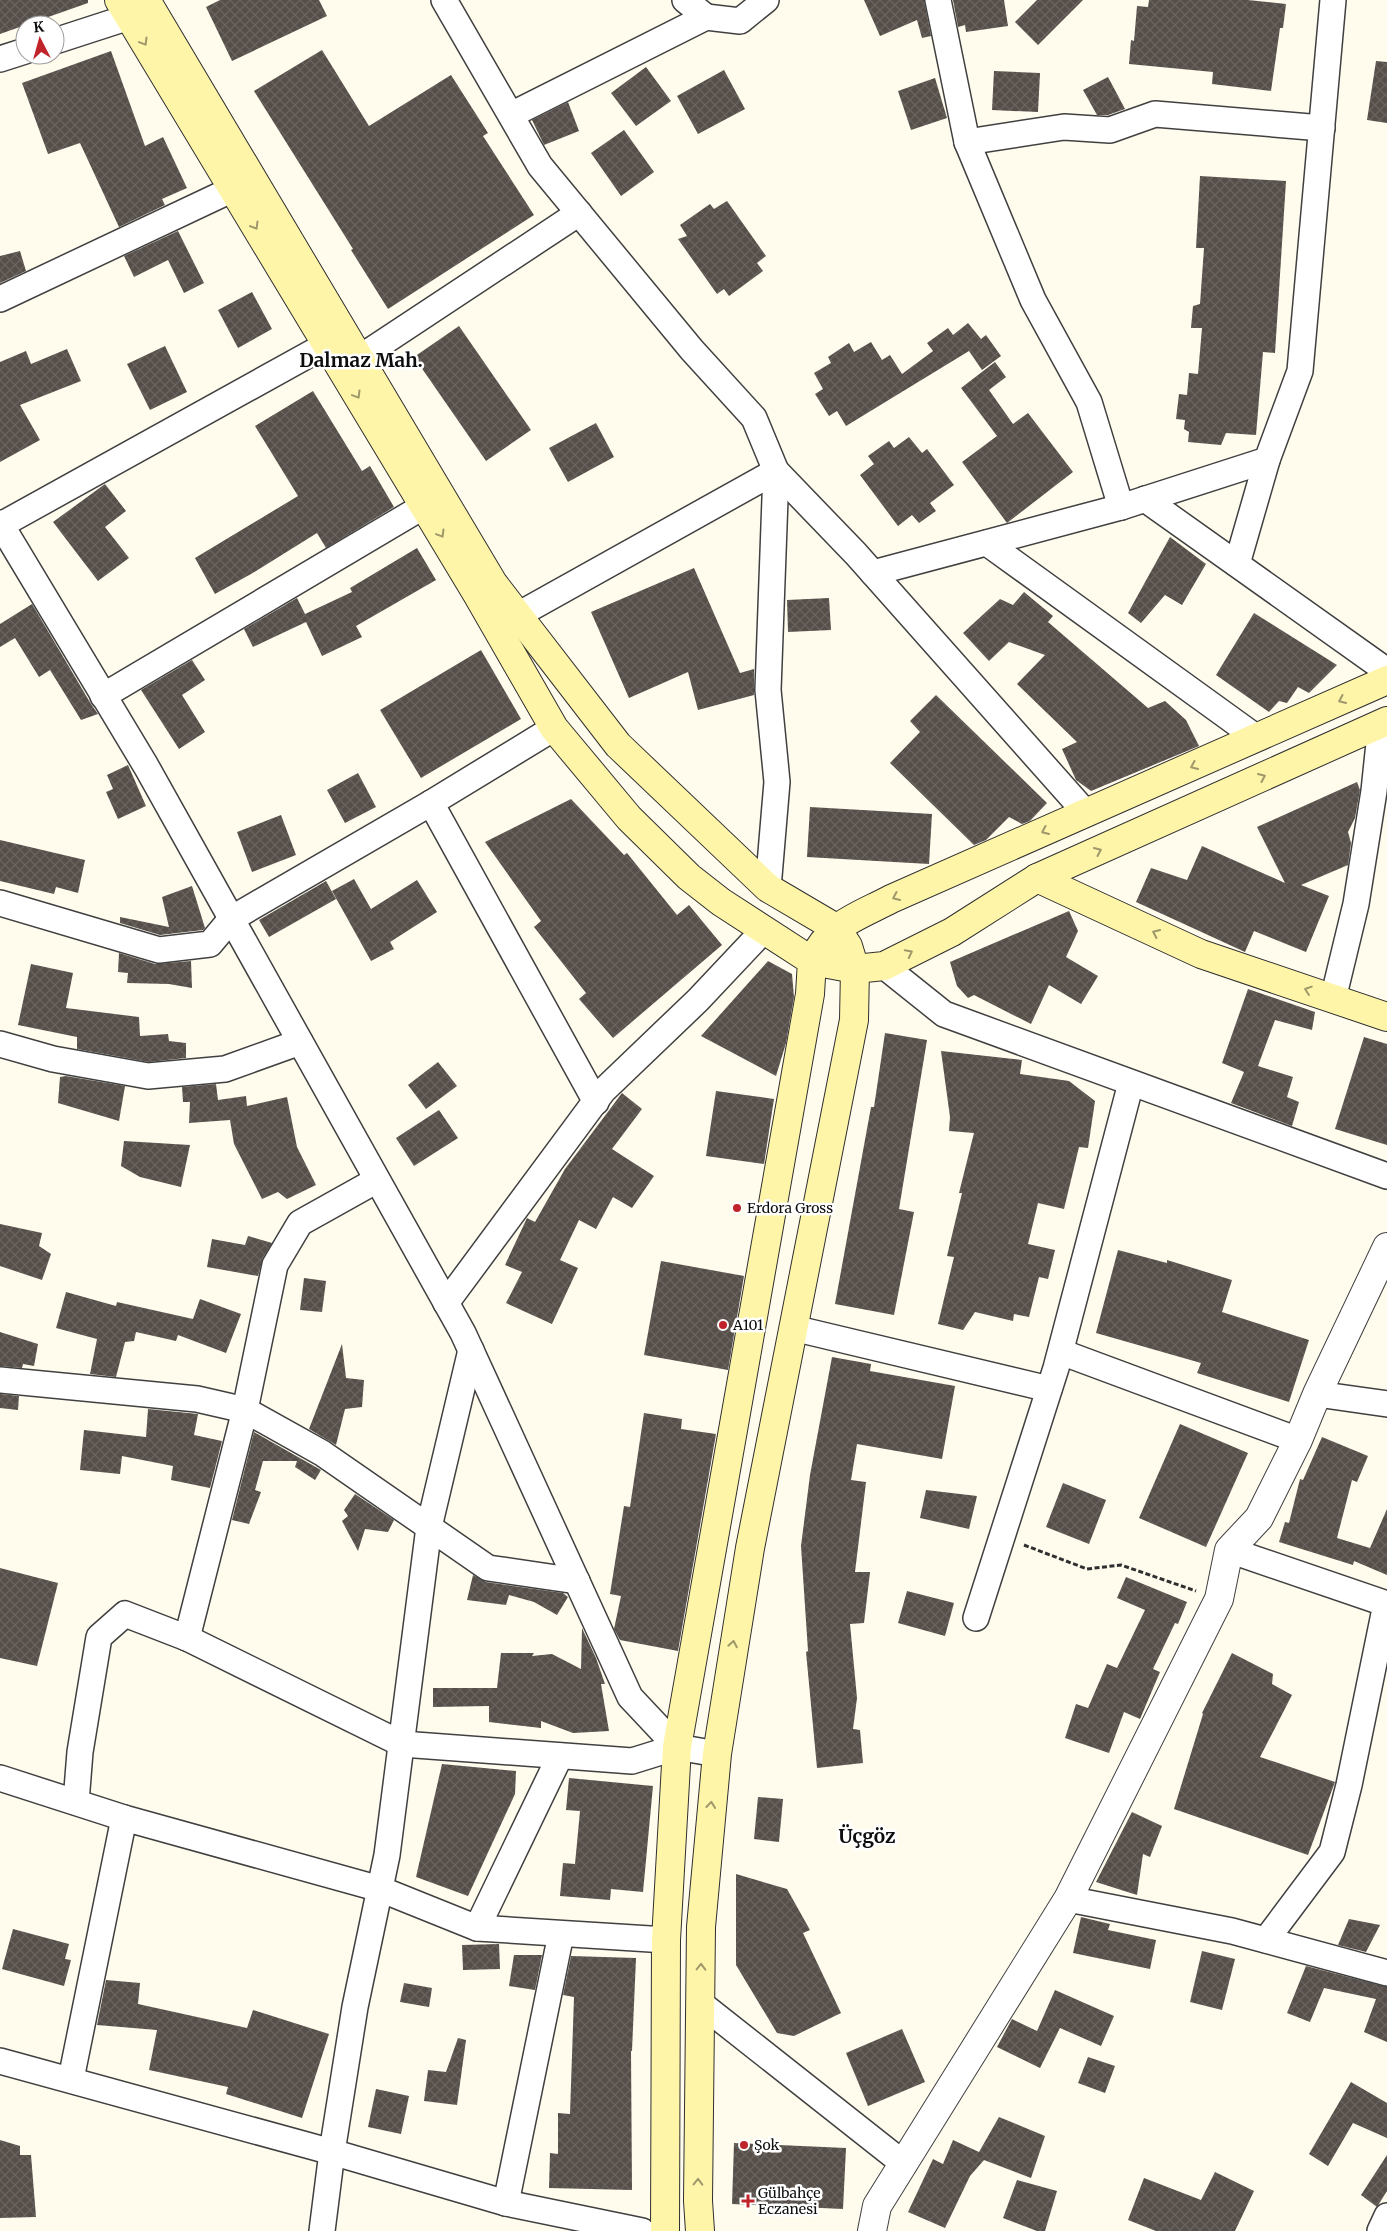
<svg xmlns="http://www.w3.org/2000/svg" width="1387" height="2231" viewBox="0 0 1387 2231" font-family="Merriweather,serif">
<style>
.building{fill:url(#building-cross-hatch)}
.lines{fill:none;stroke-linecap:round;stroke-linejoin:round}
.minor-casing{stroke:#404040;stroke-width:28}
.tertiary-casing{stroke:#404040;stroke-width:30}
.secondary-casing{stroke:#2f2f2f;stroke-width:30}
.path{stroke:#2f2f2f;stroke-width:3;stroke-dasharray:5 2.5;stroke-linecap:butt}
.minor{stroke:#fff;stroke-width:25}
.tertiary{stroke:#fff;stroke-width:28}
.secondary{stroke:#fff5a9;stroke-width:28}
.oneway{stroke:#9e986b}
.poi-dot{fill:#c0232a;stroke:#fff;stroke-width:2}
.labels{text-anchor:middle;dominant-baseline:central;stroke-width:5;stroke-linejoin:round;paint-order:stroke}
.poi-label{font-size:14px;fill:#0d0d0d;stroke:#fff;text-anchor:start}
.district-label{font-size:19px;font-weight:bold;fill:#0d0d0d;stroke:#fff}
</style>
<defs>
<pattern id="building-cross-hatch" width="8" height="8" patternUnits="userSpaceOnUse" patternTransform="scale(1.25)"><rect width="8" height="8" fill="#564e49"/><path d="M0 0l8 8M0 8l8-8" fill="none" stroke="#69635f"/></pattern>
</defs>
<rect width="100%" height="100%" fill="#fffcee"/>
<g class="building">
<path d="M0,0H88V3L0,34Z"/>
<path d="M220,0H319L327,16L232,61L206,7Z"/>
<path d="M864,0H924L931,36L922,38L917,20L880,36Z"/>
<path d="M953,0H1004L1008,26L966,32L965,25L958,27Z"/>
<path d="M1037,0H1083L1038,45L1015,22Z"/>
<path d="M1149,0H1248L1286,4L1283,28H1280L1271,91L1212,84L1213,72L1129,64L1131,40L1134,41L1137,6L1148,7Z"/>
<path d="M322,50L369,126L451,75L488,133L483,136L534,215L388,309L351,250L353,249L254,91Z"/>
<path d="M111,51L145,146L163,137L187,188L162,199L165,205L119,227L80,143L48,154L22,83Z"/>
<path d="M1376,61L1387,62V123L1367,120Z"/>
<path d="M646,67L671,101L636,126L611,93Z"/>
<path d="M724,70L745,109L698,134L677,96Z"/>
<path d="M994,71L1040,73L1038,112L992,110Z"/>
<path d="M1108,77L1125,109L1108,115H1097L1083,90Z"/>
<path d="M935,78L947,118L911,130L898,91Z"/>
<path d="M568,102L579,131L544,145L532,120Z"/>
<path d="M624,130L654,172L621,196L591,153Z"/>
<path d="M1200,176L1286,181L1275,353L1263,352L1256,435L1226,433L1221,445L1188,442L1189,432L1184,429L1185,420L1176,419L1179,394L1187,395L1189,373L1198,374L1202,328H1191L1193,306L1200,304L1204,248H1196Z"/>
<path d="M727,201L766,256L757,263L763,271L729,296L724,289L717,294L678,239L687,236L680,225L710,204L714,209Z"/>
<path d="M178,231L204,283L184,293L168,260L134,277L124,256Z"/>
<path d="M20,251L26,271L0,283V256Z"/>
<path d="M252,292L272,329L238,348L218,310Z"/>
<path d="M968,323L981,339L986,335L1001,356L982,370L969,351L846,426L837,411L829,416L815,394L823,389L814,373L831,363L828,357L849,343L854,352L871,342L882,360L890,355L902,374L933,351L927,343L948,328L953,335Z"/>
<path d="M459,326L531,430L486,461L414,357Z"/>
<path d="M165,346L187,392L150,410L127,364Z"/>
<path d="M67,349L81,381L20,405L40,440L0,462V362L26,351L31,364Z"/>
<path d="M995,362L1006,377L989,390L1013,424L1028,413L1073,472L1007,523L962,462L997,436L961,388Z"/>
<path d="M313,391L362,471L370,466L394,507L326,548L317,533L251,574L215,594L195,558L298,496L255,426Z"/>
<path d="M596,423L614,457L568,482L549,448Z"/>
<path d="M909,437L922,453L927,449L954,485L930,503L936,511L919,523L912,515L898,526L860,475L874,464L868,456L889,441L894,448Z"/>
<path d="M105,484L126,511L105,527L129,558L98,581L53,522Z"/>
<path d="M1170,537L1206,564L1182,605L1165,595L1141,623L1128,613Z"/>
<path d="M417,548L436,580L356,626L362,637L322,656L306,622L253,647L244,629L297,598L305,614L352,592L350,588Z"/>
<path d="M694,568L740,673L754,669V695L698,710L688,672L629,698L591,612Z"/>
<path d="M1024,592L1053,616L1048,622L1148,708L1165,701L1186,720L1199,746L1091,791L1076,780L1062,749L1077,742L1017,684L1045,655L1009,642L989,661L963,633L1000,599L1013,605Z"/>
<path d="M829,598L831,630L788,632L787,600Z"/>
<path d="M32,604L91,704L98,714L81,720L50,670L39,677L15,638L0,647V624Z"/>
<path d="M1254,613L1337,665L1309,693L1298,687L1287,703L1279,701L1269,712L1216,675Z"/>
<path d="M481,650L521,719L421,778L380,710Z"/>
<path d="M192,660L205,680L182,695L205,732L179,749L141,690Z"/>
<path d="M936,695L1047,803L1030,821L1022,824L1009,817L986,840L974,845L890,763L920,732L910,721Z"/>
<path d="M128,765L146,806L118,819L106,792L113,789L107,775Z"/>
<path d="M358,773L376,807L345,823L327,790Z"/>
<path d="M1357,782L1360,790L1355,818L1348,832L1351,843L1348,865L1301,885L1329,896L1306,952L1254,931L1245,952L1136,902L1151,868L1187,880L1202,846L1285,883L1257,827Z"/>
<path d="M571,799L624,855L627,853L677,915L689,905L722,945L613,1038L579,999L586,993L534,927L541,921L485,842Z"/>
<path d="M810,807L932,814L929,864L807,857Z"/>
<path d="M281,815L296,855L252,872L237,832Z"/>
<path d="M0,840L85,860L78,893L56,887L54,894L0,881Z"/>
<path d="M354,879L371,909L417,880L437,912L390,942L394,949L371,961L332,891Z"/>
<path d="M326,881L336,899L269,937L259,920Z"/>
<path d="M192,886L205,928L203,930L160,935L120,923V917L169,927L162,897Z"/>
<path d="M1069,911L1078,931L1066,957L1098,976L1081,1004L1049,985L1031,1024L974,995L968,998L957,986L950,962Z"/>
<path d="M119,953L155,964L191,961L192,988L169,984L127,983L128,973L118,972Z"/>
<path d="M768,961L792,974L794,997L786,1043L776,1076L701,1036Z"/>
<path d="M31,964L73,973L66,1008L139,1017L140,1036L168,1034L169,1041L186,1043V1058L149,1062L77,1049V1037L18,1025Z"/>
<path d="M1248,989L1315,1012L1312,1030L1275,1020L1258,1066L1293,1077L1287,1097L1299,1102L1292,1126L1231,1103L1244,1072L1222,1063Z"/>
<path d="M885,1033L927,1040L899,1209L914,1212L894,1315L835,1304L871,1107H874Z"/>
<path d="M1364,1037L1387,1044V1145L1335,1129Z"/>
<path d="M941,1051L1022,1060L1020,1074L1069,1081L1095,1101L1088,1148L1079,1147L1064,1209L1038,1203L1028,1244L1055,1250L1048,1279L1039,1277L1029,1317L1014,1314L1013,1321L975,1312L963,1330L938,1324L954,1257L947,1256L962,1193H959L974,1133L949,1131L950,1117Z"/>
<path d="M438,1062L457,1086L426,1109L408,1085Z"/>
<path d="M66,1076L125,1086L119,1121L58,1103L60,1077Z"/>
<path d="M216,1084L218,1100L246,1096L247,1106L287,1097L297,1147L316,1185L287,1199L278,1192L262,1199L234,1144L230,1120L189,1123L190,1102H183L182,1087Z"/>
<path d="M716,1091L774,1099L764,1164L706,1156Z"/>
<path d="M622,1093L642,1109L612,1149L654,1176L632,1208L613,1197L596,1229L579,1220L560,1260L578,1268L552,1324L506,1303L522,1272L505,1265L527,1218L535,1222L565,1169Z"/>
<path d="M439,1110L458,1138L414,1166L396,1138Z"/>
<path d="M124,1141L190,1145L181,1187L140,1177L121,1166Z"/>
<path d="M0,1224L42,1233L39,1246L51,1254L42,1280L0,1266Z"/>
<path d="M248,1236L272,1243L263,1258L258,1276L207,1267L212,1239L245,1245Z"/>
<path d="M1118,1250L1167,1263V1260L1232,1280L1222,1312L1309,1340L1289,1402L1197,1373L1201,1363L1096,1333Z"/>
<path d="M661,1261L744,1276L728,1370L644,1355Z"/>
<path d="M304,1278L326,1281L322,1312L300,1310Z"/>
<path d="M66,1292L116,1306L117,1302L193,1319L200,1299L241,1314L226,1353L178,1335L176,1341L136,1332L134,1341L125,1342L116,1377L90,1374L97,1339L56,1328Z"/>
<path d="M0,1332L38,1344L34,1366L23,1364L22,1368L0,1366Z"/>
<path d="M342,1344L346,1378L364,1380L362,1407L345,1409L336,1445L309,1429Z"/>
<path d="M832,1357L871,1364L870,1371L955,1386L942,1459L857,1444L851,1480L866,1482L855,1572H870L864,1623L850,1624L857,1698L853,1729L860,1730L863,1763L817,1768L806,1652L808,1651L801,1546L810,1475Z"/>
<path d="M0,1394L19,1396L18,1410L0,1408Z"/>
<path d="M148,1409L198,1414L194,1435L222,1441L210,1488L171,1480L173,1466L122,1456L120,1474L80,1470L84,1430L146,1437Z"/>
<path d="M644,1413L682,1419L681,1429L716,1434L678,1651L620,1640L614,1629L621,1596L610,1594L624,1506L630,1507Z"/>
<path d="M1180,1424L1248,1453L1206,1547L1139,1518Z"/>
<path d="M254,1432L321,1470L315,1480L295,1467L297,1461H263L255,1490L261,1492L249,1524L232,1520Z"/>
<path d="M1322,1437L1368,1456L1357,1482L1352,1480L1337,1538L1370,1548L1387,1509V1575L1354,1561L1353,1565L1279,1542L1285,1522L1289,1523L1300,1479L1303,1480Z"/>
<path d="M1063,1483L1106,1500L1089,1544L1046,1527Z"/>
<path d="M926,1490L977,1496L969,1529L920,1518Z"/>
<path d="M355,1494L394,1520L388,1532L365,1529L358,1551L342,1521L348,1516L344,1510Z"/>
<path d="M0,1568L58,1583L37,1666L0,1658Z"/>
<path d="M473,1575L486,1582L563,1593L568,1597L557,1615L534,1602L509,1595L506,1605L467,1600Z"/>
<path d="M1126,1577L1187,1602L1178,1624L1175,1623L1153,1669L1160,1672L1140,1719L1124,1712L1109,1753L1065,1738L1076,1704L1088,1708L1107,1664L1117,1668L1145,1610L1117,1598Z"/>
<path d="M907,1591L954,1603L945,1636L898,1623Z"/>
<path d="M582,1628L596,1658L605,1684H601L609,1731L573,1733L541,1721V1728L489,1722V1706L433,1707V1688H497L501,1653H534L532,1656L552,1654L581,1669Z"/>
<path d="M1232,1653L1273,1674L1272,1684L1292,1695L1260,1757L1335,1782L1308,1855L1174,1809L1203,1714L1202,1713Z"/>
<path d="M442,1764L516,1771L515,1794L468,1896L416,1877Z"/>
<path d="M569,1778L653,1786L643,1892L611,1889L610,1900L560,1896L563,1863L575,1864L580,1811L566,1810Z"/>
<path d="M758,1797L783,1799L779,1842L754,1839Z"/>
<path d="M1132,1812L1162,1826L1150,1857L1143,1854L1137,1895L1096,1882Z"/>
<path d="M736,1874L787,1889L810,1930L803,1933L841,2013L794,2036L777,2033L736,1965Z"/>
<path d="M1081,1917L1110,1924L1108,1930L1156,1940L1150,1969L1073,1953Z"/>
<path d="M1349,1919L1380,1925L1366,1952L1338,1945Z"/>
<path d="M13,1929L69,1944L65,1959L71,1960L64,1986L2,1969Z"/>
<path d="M499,1944L500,1969L463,1970L462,1945Z"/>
<path d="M1202,1951L1235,1959L1222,2010L1190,2002Z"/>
<path d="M514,1955H542L535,1990L509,1986Z"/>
<path d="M571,1956L636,1958L632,2051H631L632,2190L549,2188L550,2153L558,2154V2113L570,2114L574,1997L563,1995Z"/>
<path d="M1306,1966L1387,1987V2042L1364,2032L1376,1999L1324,1988L1310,2022L1287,2013Z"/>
<path d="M106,1980L140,1983L138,2004L247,2028L253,2010L329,2034L302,2118L226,2094L228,2087L149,2070L157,2030L97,2025Z"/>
<path d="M404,1983L432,1988L429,2007L400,2002Z"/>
<path d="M1055,1990L1114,2016L1101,2046L1060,2028L1040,2068L997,2047L1012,2019L1037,2031Z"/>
<path d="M902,2029L925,2082L868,2106L846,2053Z"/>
<path d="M458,2038L466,2040L457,2105L424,2101L428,2070L446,2072Z"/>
<path d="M1088,2057L1115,2066L1105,2093L1078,2083Z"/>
<path d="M1351,2082L1387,2103V2138L1353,2123L1328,2166L1309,2154Z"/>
<path d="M376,2089L409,2096L401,2134L368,2127Z"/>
<path d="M999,2117L1045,2136L1031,2178L984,2160L970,2176L945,2228L908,2212L933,2159L943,2164L953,2140L979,2152Z"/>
<path d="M0,2140L20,2146V2155H31L36,2217L0,2218Z"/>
<path d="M734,2143L846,2148L843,2209L732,2204Z"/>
<path d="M1387,2155V2191L1377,2207L1361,2195Z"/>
<path d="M1215,2172L1254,2191L1235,2231H1156L1128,2220L1144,2178L1201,2200Z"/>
<path d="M1017,2180L1057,2191L1045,2231H1037L1003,2218Z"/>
</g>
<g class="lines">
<g class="minor-casing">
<g id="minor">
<path d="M444,0L540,166L692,350L754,418L776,471L768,690L777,782L768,888"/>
<path d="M685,0L706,17"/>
<path d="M938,0L967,142L1033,300L1089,402L1121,507"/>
<path d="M55,41L129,17"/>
<path d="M0,59L25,51"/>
<path d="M511,115L706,17L740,21L766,0"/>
<path d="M967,142L1064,127L1110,130L1155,114L1322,128"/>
<path d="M0,299L233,189"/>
<path d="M358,359L579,213"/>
<path d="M1145,499L1387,671"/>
<path d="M0,523L146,766L463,1333L630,1697L677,1747L717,1754"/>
<path d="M1,525L326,345"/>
<path d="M987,543L1257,738"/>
<path d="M1237,564L1267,460"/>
<path d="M873,573L1121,507L1267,460L1300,371L1333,0"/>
<path d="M518,615L776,471L856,554L1086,813"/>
<path d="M103,696L424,506"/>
<path d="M431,803L596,1102"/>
<path d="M0,903L159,950L210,944L231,919L431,803L554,728"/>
<path d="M884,966L944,1014L1387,1176"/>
<path d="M1333,999L1356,904L1374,791L1381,724"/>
<path d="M0,1044L53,1059L148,1076L225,1069L300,1042"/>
<path d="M446,1303L603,1091L698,1000L763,931"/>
<path d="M793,1328L1049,1389"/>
<path d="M1061,1352L1298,1440"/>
<path d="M0,1380L197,1399L245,1410L322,1453L488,1568L577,1581"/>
<path d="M1317,1394L1387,1404"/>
<path d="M1229,1550L1387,1604"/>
<path d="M976,1618L1056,1368L1131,1083"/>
<path d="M187,1638L245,1410L275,1265L300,1223L377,1180"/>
<path d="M0,1778L124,1818"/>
<path d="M76,1802L80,1752L99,1637L125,1614L187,1638L402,1744L632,1761L677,1747"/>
<path d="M1068,1899L1232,1931L1387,1973"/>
<path d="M477,1928L560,1756"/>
<path d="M1266,1940L1332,1852L1349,1785L1386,1604"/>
<path d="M700,2003L904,2164"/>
<path d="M0,2061L332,2152L506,2203L642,2231"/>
<path d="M71,2079L124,1818L380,1889L477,1928L666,1940"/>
<path d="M506,2203L561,1934"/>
<path d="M322,2231L332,2152L355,2007L387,1855L429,1527L471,1350"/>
<path d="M1380,2231L1387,2216"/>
</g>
</g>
<g class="tertiary-casing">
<path id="tertiary" d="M872,2231L877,2206L1068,1899L1219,1599L1229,1550L1259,1518L1298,1440L1317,1394L1387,1247"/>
</g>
<g class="secondary-casing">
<g id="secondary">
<path d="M119,0L477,594L554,728L629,818L689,877L721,902L812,961L810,994L677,1747L666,1940L665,2231"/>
<path d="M146,0L493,583L618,745L768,888L836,928L848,946L855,969L854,1020L750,1548L717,1754L701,1927L698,2201L700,2231"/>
<path d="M1387,680L891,899C857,917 829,924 812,961L855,969L884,966L952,932L1037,878L1387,721"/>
<path d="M1037,878L1201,954L1387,1017"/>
</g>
</g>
<path class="path" d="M1024,1545L1087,1569L1121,1565L1196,1591"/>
<use href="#minor" class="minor"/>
<use href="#tertiary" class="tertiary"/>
<use href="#secondary" class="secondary"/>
</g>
<defs><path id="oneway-chevron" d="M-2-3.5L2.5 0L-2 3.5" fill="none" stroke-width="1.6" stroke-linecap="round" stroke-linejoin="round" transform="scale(1.25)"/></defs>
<g class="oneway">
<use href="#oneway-chevron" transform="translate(144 42) rotate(59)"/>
<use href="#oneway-chevron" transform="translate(255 226) rotate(59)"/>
<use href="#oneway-chevron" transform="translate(357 395) rotate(59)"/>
<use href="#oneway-chevron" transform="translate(441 534) rotate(59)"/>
<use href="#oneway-chevron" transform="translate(1342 700) rotate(156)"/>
<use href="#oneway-chevron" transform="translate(1194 766) rotate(156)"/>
<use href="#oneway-chevron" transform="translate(1262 777) rotate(-24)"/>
<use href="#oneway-chevron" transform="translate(1045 831) rotate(156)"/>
<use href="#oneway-chevron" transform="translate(1098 851) rotate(-24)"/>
<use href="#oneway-chevron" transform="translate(896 897) rotate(156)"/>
<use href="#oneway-chevron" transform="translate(1156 933) rotate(-155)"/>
<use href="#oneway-chevron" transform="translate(909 953) rotate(-27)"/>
<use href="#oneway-chevron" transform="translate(1308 990) rotate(-161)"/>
<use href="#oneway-chevron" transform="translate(733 1644) rotate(-80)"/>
<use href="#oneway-chevron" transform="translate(711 1805) rotate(-84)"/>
<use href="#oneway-chevron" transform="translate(701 1967) rotate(-89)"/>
<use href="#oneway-chevron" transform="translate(698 2182) rotate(-89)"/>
</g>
<g class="poi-dot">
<circle cx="737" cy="1208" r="5"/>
<circle cx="723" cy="1325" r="5"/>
<circle cx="744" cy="2145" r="5"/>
<path d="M745.5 2193.5h5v5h5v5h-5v5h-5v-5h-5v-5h5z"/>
</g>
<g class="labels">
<g class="poi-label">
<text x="747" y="1208">Erdora Gross</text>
<text x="733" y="1325">A101</text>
<text x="754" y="2145">Şok</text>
<text x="758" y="2193">Gülbahçe<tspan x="758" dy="16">Eczanesi</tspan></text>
</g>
<g class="district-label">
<text x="361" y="360">Dalmaz Mah.</text>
<text x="867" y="1836">Üçgöz</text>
</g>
</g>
<g transform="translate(40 40) rotate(354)"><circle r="24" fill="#ffffff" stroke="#9e9e9e"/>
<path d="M0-4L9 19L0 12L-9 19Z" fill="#c0232a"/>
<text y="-8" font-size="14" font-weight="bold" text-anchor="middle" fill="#0d0d0d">K</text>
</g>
</svg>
